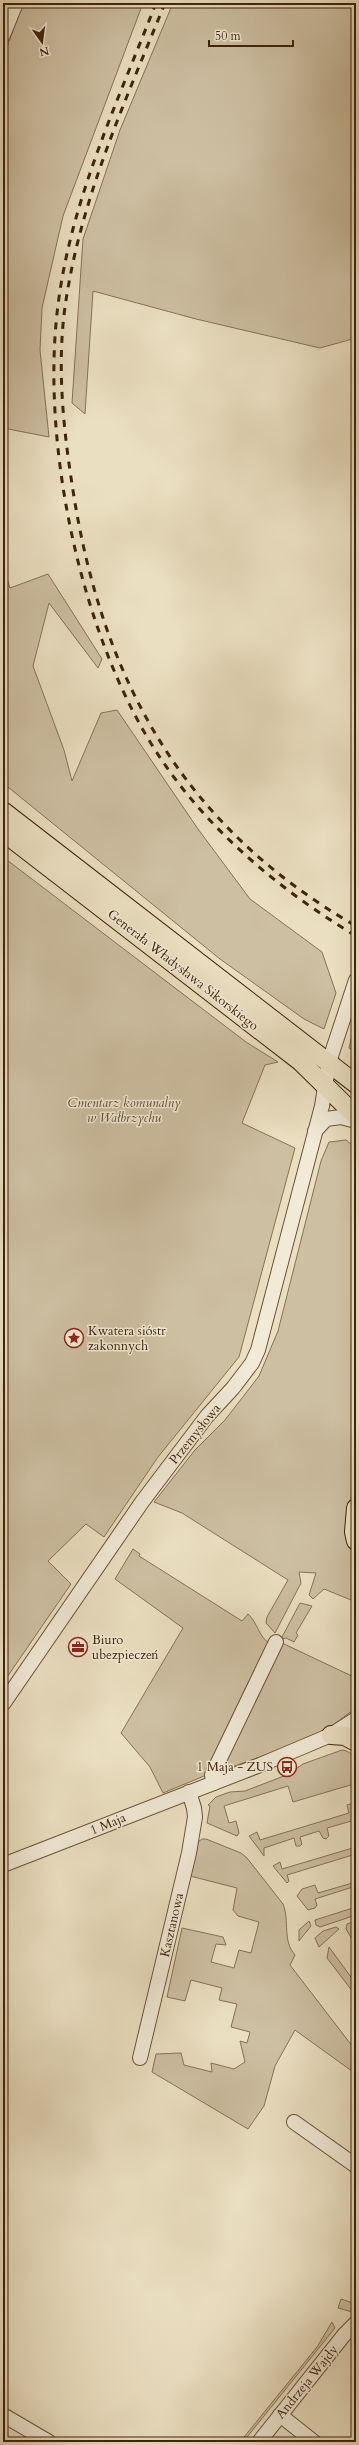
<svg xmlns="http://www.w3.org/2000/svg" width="359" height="2445" viewBox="0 0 359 2445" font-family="Cardo,serif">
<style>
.green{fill:#cdbfa2;stroke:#867256}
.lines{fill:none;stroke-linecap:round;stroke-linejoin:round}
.minor-casing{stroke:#695337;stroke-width:16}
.major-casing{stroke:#3e2409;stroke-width:20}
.minor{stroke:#f1ead7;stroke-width:14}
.major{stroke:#eadfc1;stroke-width:18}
.rail{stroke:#3e2409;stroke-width:3;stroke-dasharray:7 7;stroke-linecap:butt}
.labels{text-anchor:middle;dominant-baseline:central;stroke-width:3;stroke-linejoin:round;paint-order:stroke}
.street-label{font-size:13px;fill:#3e2409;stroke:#f1ead7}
.park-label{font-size:13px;font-style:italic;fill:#624b2f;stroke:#f1ead7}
.poi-label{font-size:13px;fill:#3e2409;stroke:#f1ead7;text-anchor:start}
</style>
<rect width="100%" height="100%" fill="#eadfc1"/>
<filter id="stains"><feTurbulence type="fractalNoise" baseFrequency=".005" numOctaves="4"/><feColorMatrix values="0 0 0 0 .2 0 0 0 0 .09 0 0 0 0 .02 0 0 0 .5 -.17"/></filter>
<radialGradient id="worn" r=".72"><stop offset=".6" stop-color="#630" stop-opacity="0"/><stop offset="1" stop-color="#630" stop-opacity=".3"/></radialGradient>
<g class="green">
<path d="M23,3H143L63,216L42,308L40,350L49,437L3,428V58Z"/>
<path d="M173,3H356V338L320,348L196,319L93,291L85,414L72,403L83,239L120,130Z"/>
<path d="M3,565L10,588L48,574L102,659L98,668L49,603L33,666L64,750L72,781L101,713L117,710L198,829L250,899L322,952L336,993L324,1029L304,1019L220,959L3,783Z"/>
<path d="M3,857L246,1042L278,1062L265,1065L242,1123L295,1148L239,1357L158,1457L104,1537L86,1524L48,1561L71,1584L3,1683Z"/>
<path d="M356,1017V1054L349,1048Z"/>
<path d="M346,1140L356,1148V1478L350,1503L351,1542L356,1560V1602L324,1589L313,1599L309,1595L316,1573L299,1572L301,1583L275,1633L266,1623L267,1617L288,1580L182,1513L154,1502L195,1450L225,1420L259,1376L278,1331L321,1161L329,1142Z"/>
<path d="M133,1549L140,1554L139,1556L242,1621L248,1614C258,1623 258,1636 270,1644L209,1774L163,1793L150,1767L121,1733L183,1628L115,1579Z"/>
<path d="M300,1603L312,1606L296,1633L298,1635L294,1642L286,1638L281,1639Z"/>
<path d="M282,1643L356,1678V1708L318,1736L218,1772Z"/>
<path d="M342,1750C359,1752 356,1773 356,1786L354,1784L293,1802L288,1786L224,1806L229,1823L236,1821L239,1833L237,1836L207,1823L210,1806L208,1805L216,1797L230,1792L245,1791L289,1774L303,1764Z"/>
<path d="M350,1804L356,1806V1823L355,1820L327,1828L329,1836L326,1839L323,1838L319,1831L300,1837L302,1844L300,1846H296L294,1838L264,1848V1856L249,1836L257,1832L260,1840L349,1813L347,1805Z"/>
<path d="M202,1839H206L241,1853L247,1858L283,1904C290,1922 282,1940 295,1955L290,1965L356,2051V2074L295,2030L275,2066L264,2106L248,2129L152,2072L156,2054L181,2053L184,2065L212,2072L211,2063L234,2069L245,2062L240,2041L247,2043L250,2032L231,2027L237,2004L219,2000L222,1988L191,1980L185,2001L167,1997L182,1928L223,1937L226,1945L216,1944L211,1962L234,1968L239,1950L251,1953L259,1922L238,1916L233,1910L237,1888L190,1876L198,1842Z"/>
<path d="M356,1847V1854L287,1875L289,1881L287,1883L273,1866L280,1862L282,1869Z"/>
<path d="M356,1882V1886L315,1899L317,1905L315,1908L308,1910L297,1896L302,1889L315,1885L318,1893Z"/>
<path d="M356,1907V1915L320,1927L316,1925L315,1920Z"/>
<path d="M309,1921L311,1926L299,1941V1930Z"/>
<path d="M356,1921V1944H355L346,1929L347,1924Z"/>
<path d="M336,1927L339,1929L319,1947L315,1938L323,1931Z"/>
<path d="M329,1947L356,1984V1996L327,1958Z"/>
<path d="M341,2299L356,2304V2313L338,2308Z"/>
<path d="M332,2322L335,2328L243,2442H240L317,2347Z"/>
</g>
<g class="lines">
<g class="minor-casing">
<g id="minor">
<path d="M3,35L16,3"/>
<path d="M315,1131L326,1119L341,1117L356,1121"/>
<path d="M3,1704L142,1502L207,1416L233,1388L252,1363L258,1350L322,1106L329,1062L356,980"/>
<path d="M214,1783L212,1775L276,1642"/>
<path d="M3,1865L260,1765L331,1735L356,1719"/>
<path d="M140,2058L189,1853L195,1817L194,1808L189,1792"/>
<path d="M294,2122L356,2166"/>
<path d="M3,2415L49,2442"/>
<path d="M280,2415L314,2442"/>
<path d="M259,2442L344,2335L356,2323"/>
</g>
</g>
<g class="major-casing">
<g id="major">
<path d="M3,811L356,1084"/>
<path d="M3,832L301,1062L356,1116"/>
<path d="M356,1508L354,1532L356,1541"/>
<path d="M331,1735L345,1736L356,1742"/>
</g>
</g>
<use href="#minor" class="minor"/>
<use href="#major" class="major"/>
<g class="rail">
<path d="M156,3C118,101 71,200 58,305C40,445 82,642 161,759C210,832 281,891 356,936"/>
<path d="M165,3C125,102 80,200 65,307C57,365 63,426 72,484C101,679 182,826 356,926"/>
</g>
</g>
<defs>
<g id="sight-ring" transform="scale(1)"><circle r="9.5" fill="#f1ead7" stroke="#8f2418" stroke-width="1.5"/><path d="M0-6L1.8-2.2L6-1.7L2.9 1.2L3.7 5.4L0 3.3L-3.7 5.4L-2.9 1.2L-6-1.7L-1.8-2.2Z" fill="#8f2418"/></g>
<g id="office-ring" transform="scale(1)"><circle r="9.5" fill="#f1ead7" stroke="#8f2418" stroke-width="1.5"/><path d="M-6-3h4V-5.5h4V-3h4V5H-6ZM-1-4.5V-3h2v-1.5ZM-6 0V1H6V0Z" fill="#8f2418"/></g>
<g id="bus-ring" transform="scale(1)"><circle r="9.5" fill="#f1ead7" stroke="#8f2418" stroke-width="1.5"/><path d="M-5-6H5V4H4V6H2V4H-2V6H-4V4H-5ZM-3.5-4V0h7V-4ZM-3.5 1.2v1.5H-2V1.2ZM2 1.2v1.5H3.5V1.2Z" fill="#8f2418"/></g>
</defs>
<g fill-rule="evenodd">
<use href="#sight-ring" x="74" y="1338"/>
<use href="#office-ring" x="78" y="1647"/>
<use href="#bus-ring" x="287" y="1767"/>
</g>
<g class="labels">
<g class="street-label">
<text transform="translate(183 970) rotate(38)">Generała Władysława Sikorskiego</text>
<text transform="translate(195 1434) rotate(-51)">Przemysłowa</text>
<text transform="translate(108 1824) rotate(-22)">1 Maja</text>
<text transform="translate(172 1925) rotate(-77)">Kasztanowa</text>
<text transform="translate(307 2382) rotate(-51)">Andrzeja Wajdy</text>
</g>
<g class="park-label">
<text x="124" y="1103">Cmentarz komunalny<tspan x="124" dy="15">w Wałbrzychu</tspan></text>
</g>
<g class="poi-label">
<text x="88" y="1331">Kwatera sióstr<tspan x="88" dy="15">zakonnych</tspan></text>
<text x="92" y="1640">Biuro<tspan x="92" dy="15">ubezpieczeń</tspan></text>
<text x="273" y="1767" text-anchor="end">1 Maja - ZUS</text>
</g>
</g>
<rect width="359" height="2445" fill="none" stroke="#eadfc1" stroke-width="16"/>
<rect x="4" y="4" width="351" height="2437" fill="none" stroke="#3e2409" stroke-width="2"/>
<rect x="8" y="8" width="343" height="2429" fill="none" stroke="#3e2409"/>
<g transform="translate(42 42) rotate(166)" stroke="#f1ead7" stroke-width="3" paint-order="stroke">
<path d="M0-3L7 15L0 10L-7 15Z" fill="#3e2409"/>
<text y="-6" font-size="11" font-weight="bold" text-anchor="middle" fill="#3e2409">N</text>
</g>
<path d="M209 40v6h84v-6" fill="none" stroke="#3e2409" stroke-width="2"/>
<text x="215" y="40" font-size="12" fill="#3e2409" stroke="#f1ead7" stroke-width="3" paint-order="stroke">50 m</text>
<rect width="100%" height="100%" filter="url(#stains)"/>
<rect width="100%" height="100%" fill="url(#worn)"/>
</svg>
